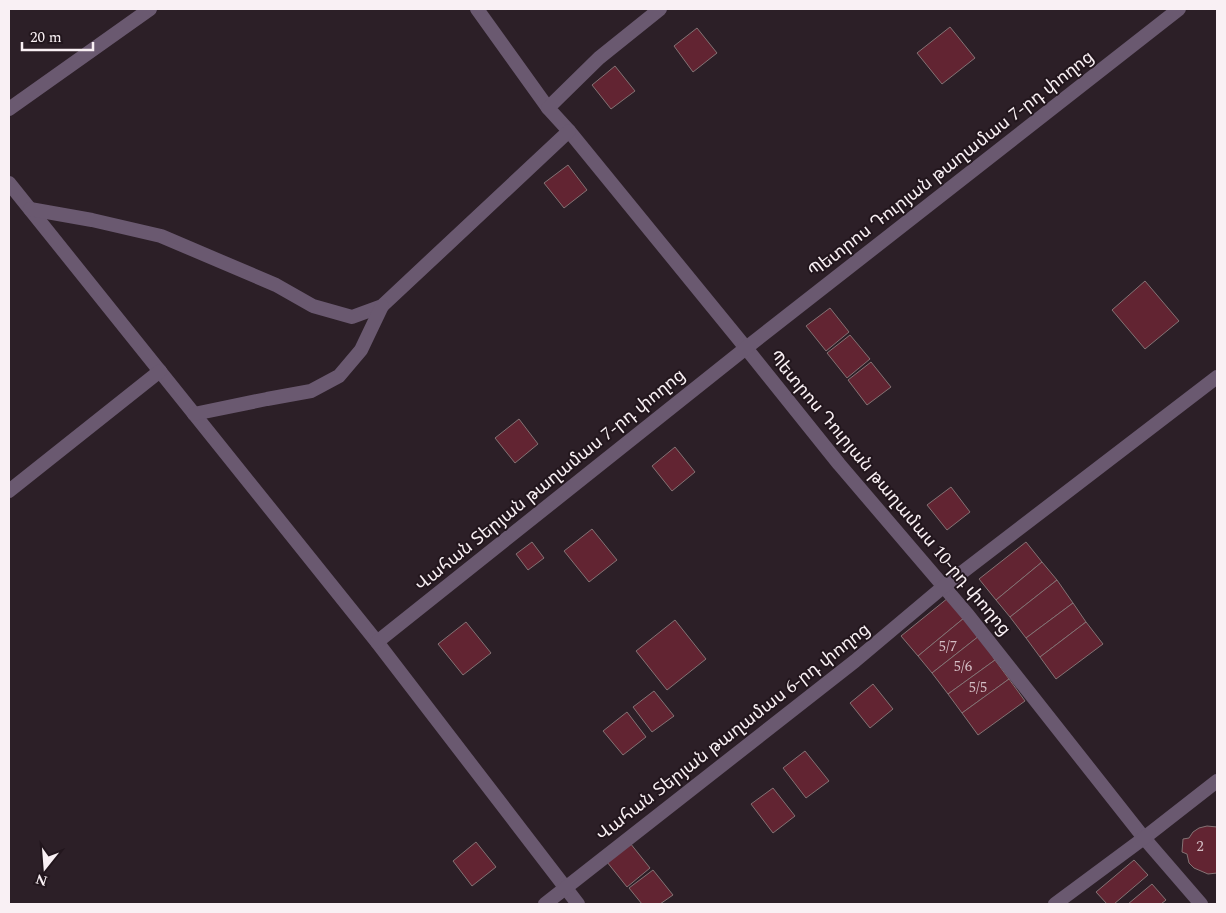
<svg xmlns="http://www.w3.org/2000/svg" width="1226" height="913" viewBox="0 0 1226 913" font-family="Spectral,'Noto Sans Armenian',serif">
<style>
.building{fill:#622432;stroke:#847274}
.lines{fill:none;stroke-linecap:round;stroke-linejoin:round}
.service{stroke:#6a5970;stroke-width:14}
.minor{stroke:#6a5970;stroke-width:14}
.labels{text-anchor:middle;dominant-baseline:central;stroke-width:4;stroke-linejoin:round;paint-order:stroke}
.number-label{font-size:15px;fill:#d3bdc4}
.street-label{font-size:18px;fill:#f9f0f4;stroke:#22161d}
</style>
<rect width="100%" height="100%" fill="#2c1f27"/>
<g class="building">
<path d="M950,27L975,58L942,84L917,53Z"/>
<path d="M697,28L717,53L693,72L674,46Z"/>
<path d="M615,66L635,91L611,109L592,85Z"/>
<path d="M568,165L587,190L564,208L544,183Z"/>
<path d="M1145,281L1179,321L1145,349L1112,310Z"/>
<path d="M830,308L849,332L826,351L806,326Z"/>
<path d="M850,335L870,359L847,378L827,353Z"/>
<path d="M871,362L891,387L867,405L848,380Z"/>
<path d="M519,419L538,444L515,463L495,438Z"/>
<path d="M675,447L695,472L672,491L652,466Z"/>
<path d="M951,487L970,512L947,530L927,505Z"/>
<path d="M592,529L617,560L589,582L564,551Z"/>
<path d="M532,542L544,558L528,570L516,554Z"/>
<path d="M1026,542L1042,562L996,600L979,579Z"/>
<path d="M1042,562L1057,580L1010,617L996,600Z"/>
<path d="M1057,580L1073,603L1026,638L1010,617Z"/>
<path d="M948,598L964,618L918,656L901,636Z"/>
<path d="M1073,603L1086,622L1040,657L1026,638Z"/>
<path d="M964,618L979,636L932,673L918,656Z"/>
<path d="M675,620L706,659L667,690L636,651Z"/>
<path d="M466,622L491,653L463,675L438,644Z"/>
<path d="M1086,622L1103,644L1056,679L1040,657Z"/>
<path d="M979,636L995,660L948,694L932,673Z"/>
<path d="M995,660L1009,679L962,713L948,694Z"/>
<path d="M1009,679L1025,701L978,735L962,713Z"/>
<path d="M873,684L893,709L870,728L850,703Z"/>
<path d="M654,691L674,716L652,732L633,707Z"/>
<path d="M627,712L646,737L623,755L603,731Z"/>
<path d="M805,751L829,781L806,798L783,768Z"/>
<path d="M773,788L795,816L773,833L751,804Z"/>
<path d="M1207,826L1217,827V873L1208,874L1194,868L1189,863L1187,854L1182,852L1183,839L1189,838L1193,832L1199,828Z"/>
<path d="M476,842L496,867L472,886L453,861Z"/>
<path d="M630,843L650,868L627,887L607,862Z"/>
<path d="M1134,860L1148,875L1114,904H1107L1096,892Z"/>
<path d="M653,870L673,895L660,904H642L629,888Z"/>
<path d="M1152,884L1166,900L1161,904H1128Z"/>
</g>
<g class="lines">
<g class="service">
<path d="M477,9L548,108"/>
<path d="M9,109L150,9"/>
</g>
<g class="minor">
<path d="M660,9L599,58L548,108L569,131L746,348L839,464L968,615L1144,838L1201,904"/>
<path d="M9,183L377,642L578,904"/>
<path d="M30,209L92,220L161,236L276,285L313,306L352,317L382,306L569,131"/>
<path d="M194,414L267,399L311,391L339,376L361,350L382,306"/>
<path d="M9,491L160,371"/>
<path d="M377,642L746,348L1179,9"/>
<path d="M545,904L855,661L943,587L1217,377"/>
<path d="M1055,904L1144,838L1217,781"/>
</g>
</g>
<g class="labels">
<g class="number-label">
<text x="948" y="646">5/7</text>
<text x="963" y="666">5/6</text>
<text x="978" y="687">5/5</text>
<text x="1200" y="846">2</text>
</g>
<g class="street-label">
<text transform="translate(951 164) rotate(-38)">Պետրոս Դուրյան թաղամաս 7-րդ փողոց</text>
<text transform="translate(550 480) rotate(-39)">Վահան Տերյան թաղամաս 7-րդ փողոց</text>
<text transform="translate(890 493) rotate(50)">Պետրոս Դուրյան թաղամաս 10-րդ փողոց</text>
<text transform="translate(733 732) rotate(-38)">Վահան Տերյան թաղամաս 6-րդ փողոց</text>
</g>
</g>
<rect width="1226" height="913" fill="none" stroke="#f9f0f4" stroke-width="20"/>
<g transform="translate(45 868) rotate(197)" stroke="#22161d" stroke-width="4" paint-order="stroke">
<path d="M0-4L9 19L0 12L-9 19Z" fill="#f9f0f4"/>
<text y="-8" font-size="14" font-weight="bold" text-anchor="middle" fill="#f9f0f4">N</text>
</g>
<path d="M22 42v8h71v-8" fill="none" stroke="#f9f0f4" stroke-width="2.5"/>
<text x="30" y="42" font-size="15" fill="#f9f0f4" stroke="#22161d" stroke-width="4" paint-order="stroke">20 m</text>
</svg>
